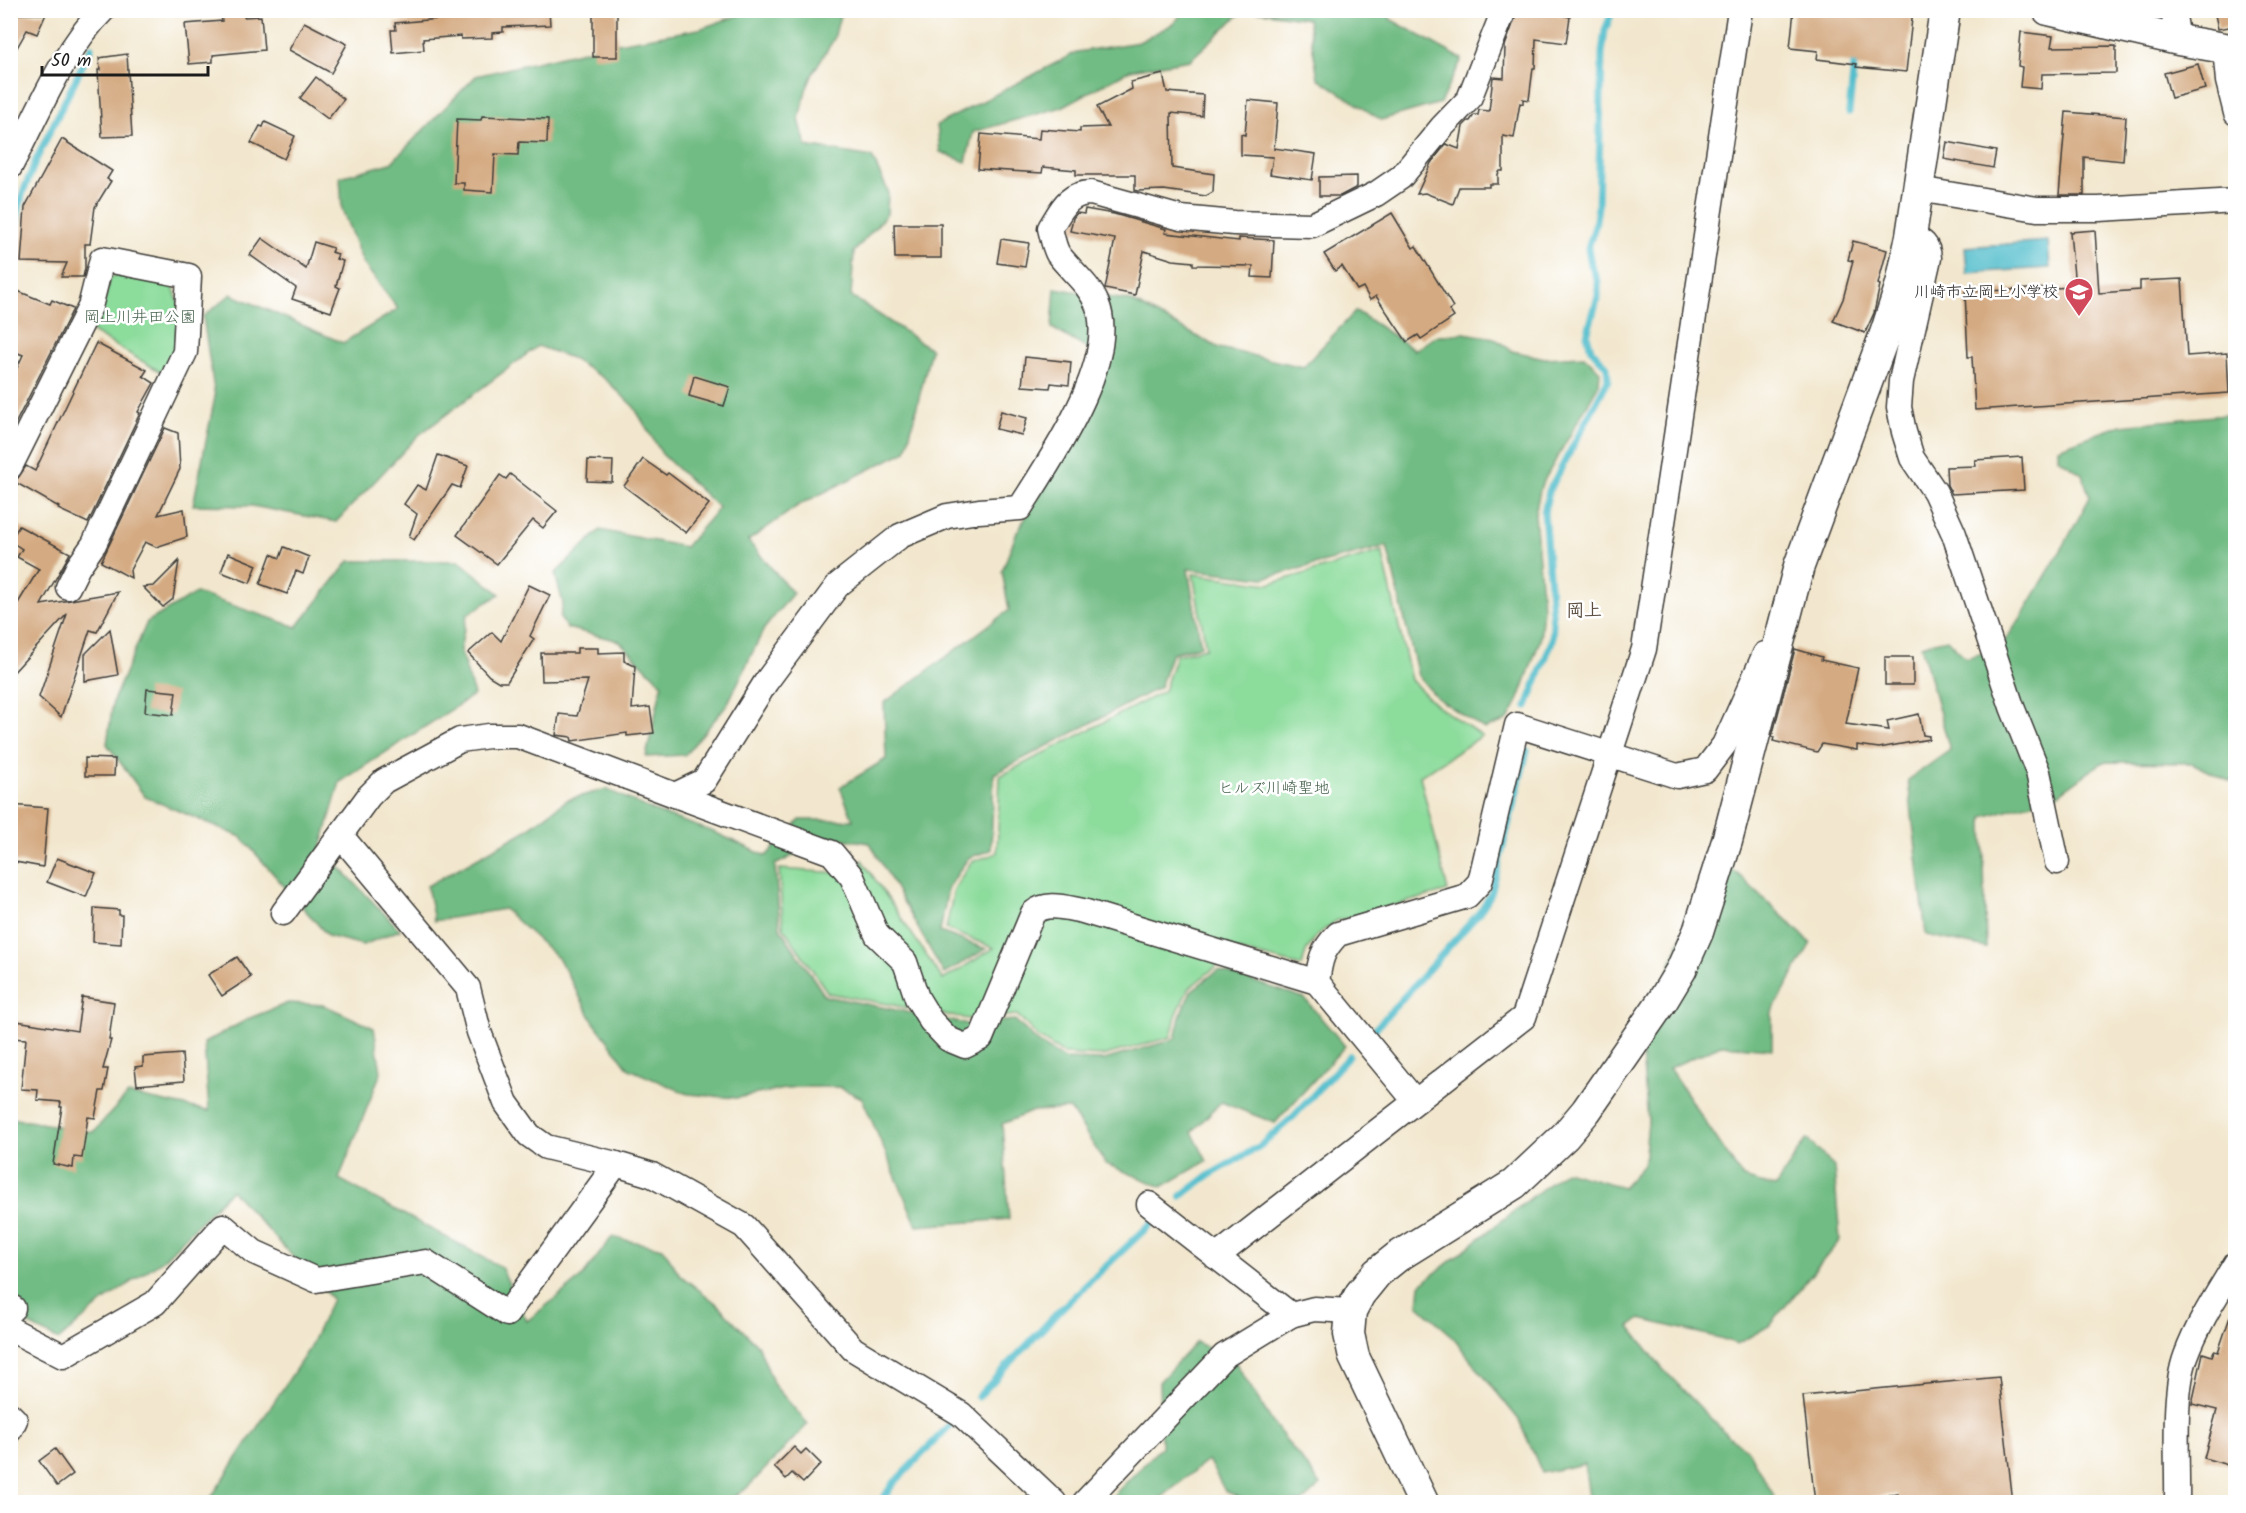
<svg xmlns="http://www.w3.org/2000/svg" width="2246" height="1513" viewBox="0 0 2246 1513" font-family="Kalam,'Klee One',sans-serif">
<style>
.green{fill:#8cdc9c;stroke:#547c5c;stroke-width:1.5}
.forest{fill:#71bc84;stroke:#466c50;stroke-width:1.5}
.water{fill:#52becc;stroke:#376d74;stroke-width:1.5}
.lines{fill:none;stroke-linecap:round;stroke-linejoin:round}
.stream{stroke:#52becc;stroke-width:7}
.building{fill:#d4aa82}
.minor-casing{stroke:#3c3a37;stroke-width:27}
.tertiary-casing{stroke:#3c3a37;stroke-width:33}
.minor{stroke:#fff;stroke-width:24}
.tertiary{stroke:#fff;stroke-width:30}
.labels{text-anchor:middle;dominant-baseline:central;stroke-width:5;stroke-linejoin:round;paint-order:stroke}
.poi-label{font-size:16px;fill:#1c1c1c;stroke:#fff;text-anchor:end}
.park-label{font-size:16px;fill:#435f49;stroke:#fff}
.neighbourhood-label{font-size:18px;font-weight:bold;fill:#5c4e40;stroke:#fff}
</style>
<rect width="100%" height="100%" fill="#fff"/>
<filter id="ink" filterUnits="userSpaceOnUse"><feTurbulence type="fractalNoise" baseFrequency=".0167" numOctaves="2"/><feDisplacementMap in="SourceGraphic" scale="12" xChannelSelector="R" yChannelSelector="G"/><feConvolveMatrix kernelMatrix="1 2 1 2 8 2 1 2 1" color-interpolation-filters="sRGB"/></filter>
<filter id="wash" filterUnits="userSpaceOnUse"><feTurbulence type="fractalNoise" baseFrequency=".008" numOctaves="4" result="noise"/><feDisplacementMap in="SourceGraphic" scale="24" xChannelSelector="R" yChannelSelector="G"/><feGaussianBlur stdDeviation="1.35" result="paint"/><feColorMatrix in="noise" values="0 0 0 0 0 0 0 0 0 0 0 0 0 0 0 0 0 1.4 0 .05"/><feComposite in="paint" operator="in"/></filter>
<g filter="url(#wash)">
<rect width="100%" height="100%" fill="#f2e7ce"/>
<g class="green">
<path d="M122,274L173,286L180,308L174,357L164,374L92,332L102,311L110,277Z"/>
<path d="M1382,551L1411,680L1436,705L1482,736L1420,776L1448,891L1336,921L1317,935L1306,951L1302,966L1237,950L1188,989L1176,1016L1171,1037L1102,1056L1064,1054L1039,1038L1017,1015L968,1019L828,993L783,927L779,869L855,874L862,860L943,980L994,948L946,929L954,889L971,862L997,853L1000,776L1164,691L1176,655L1206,648L1193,574L1269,584Z"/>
</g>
<g class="forest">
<path d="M751,11H841L834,39L815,69L806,90L799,119L806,146L872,157L888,191L887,214L854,252L851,296L931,349L906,451L799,505L748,541L793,593L764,629L727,705L685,755L646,757L662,684L619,641L567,628L560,618L563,603L555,574L600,530L685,547L719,508L662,454L634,407L605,379L571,358L538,346L419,435L336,522L252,506L193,505L215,397L203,317L231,294L343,343L398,309L363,263L342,209L340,177L391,163L476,76L618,43L699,29Z"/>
<path d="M1181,11H1243L1190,60L1130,70L1062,107L973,132L966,162L940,152L937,125L1077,52L1139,42L1173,24L1180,16Z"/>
<path d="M1254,11H1389L1390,19L1462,59L1440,103L1381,120L1318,78L1308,19Z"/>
<path d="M1055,288L1131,301L1219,348L1303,367L1356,311L1415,350L1436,336L1464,333L1494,338L1512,351L1545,358L1584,356L1600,371L1599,384L1541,486L1535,514L1543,608L1540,640L1519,699L1508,720L1484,729L1437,698L1418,676L1387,546L1264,578L1188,569L1201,646L1172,653L1160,687L994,774L991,850L968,858L948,888L940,932L986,949L944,974L870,843L829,837L775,865L780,928L825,996L968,1024L1015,1020L1039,1043L1064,1059L1104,1060L1175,1039L1180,1017L1191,991L1218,970L1304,998L1345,1046L1275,1123L1221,1102L1192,1132L1207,1161L1162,1187L1106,1164L1070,1109L1033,1111L1002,1124L1009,1219L917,1226L862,1098L839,1087H795L736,1098L688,1094L629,1069L593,1021L559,959L504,909L434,921L427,886L525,831L567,800L606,789L659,813L714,832L766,856L800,820H853L840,787L886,759L884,703L1009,610L1002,571L1017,532L1061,459L1103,358L1052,328Z"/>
<path d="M2235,414V784L2192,763L2103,762L2057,795L1983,817L1986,948L1926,935L1908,780L1950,750L1921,645L1947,639L1966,658L2000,648L2020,619L2063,547L2090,497L2082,474L2058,458V448L2121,425Z"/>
<path d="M349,561H459L500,594L467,615L460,650L474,695L340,782L321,848L400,930L363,945L328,936L241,837L145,797L107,744L113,701L147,622L196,593L297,627Z"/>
<path d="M1713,851L1811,943L1772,1012V1049L1721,1045L1669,1068L1743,1178L1775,1187L1807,1139L1834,1167L1840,1240L1769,1326L1737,1344L1720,1338L1640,1319L1630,1327L1662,1368L1727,1435L1747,1449L1773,1494L1775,1502H1590L1584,1464L1542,1473L1519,1420L1449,1333L1418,1305L1420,1285L1565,1171L1623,1187L1644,1164L1648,1121L1641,1044Z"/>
<path d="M288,1003L324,1005L374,1028L381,1072L339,1179L501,1267L527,1321L582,1277L612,1237L663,1248L680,1275L716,1303L759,1347L774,1385L808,1424L748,1487L726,1502H208L309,1349L332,1299L231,1190L164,1259L103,1302L59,1340L11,1316L10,1118L93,1132L128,1094L209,1111L204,1043L250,1018Z"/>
<path d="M1196,1342L1234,1360L1273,1423L1321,1485L1302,1502H1249L1225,1491L1208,1460L1156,1502H1107L1161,1447L1159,1382Z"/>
</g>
<path class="water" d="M2048,241L2050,268L1967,273L1965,247Z"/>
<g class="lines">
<g class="stream">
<path d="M1849,112L1855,55"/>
<path d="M10,254L22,195L36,160L91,48"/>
<path d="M1527,706L1552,641L1553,624L1544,512L1549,491L1608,380L1607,367L1591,349L1587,335L1598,296V282L1591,265L1588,248L1595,226L1598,207L1602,53L1605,30L1613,10"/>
<path d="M1376,1028L1479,913L1491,894L1527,751"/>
<path d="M1181,1196L1208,1176L1260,1146L1294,1116L1349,1056"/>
<path d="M978,1397L1064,1306L1158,1217"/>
<path d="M881,1502L892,1485L950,1425"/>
</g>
</g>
<g id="blocks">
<g class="building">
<path d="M462,10H549L550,25L503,27V32L492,33V38L461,39V36L423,39L424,50L393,53L391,30H396L395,23L438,19V12Z"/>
<rect x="593" y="10" width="24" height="47"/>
<path d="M1518,10L1542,11L1570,17L1566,43L1536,39L1535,68H1533L1529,100L1523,99V104L1520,103L1514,138L1503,136V171H1500L1498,174V184H1489V187H1459L1453,204L1425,193L1417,194L1431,163L1446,144L1459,149L1463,126L1468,121H1470L1474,115H1478L1479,110L1489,111L1493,77L1504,78L1505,46Z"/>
<path d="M1794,10H1913L1906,72L1856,67L1857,64L1817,59L1818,51L1790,48Z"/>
<path d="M2214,10H2235V26L2218,29Z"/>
<path d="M244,13V17L261,16L264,50L213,55V62L189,64L185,24L222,21L221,15Z"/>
<path d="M10,14H46L37,34L27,30L10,60Z"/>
<path d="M304,22L347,44L331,73L289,50Z"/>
<path d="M2021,32L2053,36L2051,47L2116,46V73L2042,74L2041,89L2020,87L2022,67L2018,66Z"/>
<path d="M127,54L132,136L102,137L98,70H100L99,58Z"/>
<path d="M2198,64L2205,89L2171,98L2164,73Z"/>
<path d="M1163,74L1167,92L1203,95L1202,116L1171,113L1172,168L1214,174L1213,192L1206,196L1164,190L1137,191L1135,190V175H1076V170L1043,167L1042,173L978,169L981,134L1039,139L1040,129L1080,132V128L1108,127L1097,107L1132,89L1131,82Z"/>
<path d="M316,77L344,99L328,119L300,98Z"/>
<path d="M1248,100L1278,103L1274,150V148L1316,154L1312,180L1270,174L1273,157L1241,155V134L1245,135Z"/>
<path d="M2066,112L2126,117L2123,161L2084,157V195H2059Z"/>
<path d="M482,116L548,119L547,143L519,142L518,155L495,154L493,192L464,190V183H454L457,119L481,120Z"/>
<path d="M265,122L295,136L284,159L251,143L260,126L263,127Z"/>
<path d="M62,139L112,171L107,179L111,181L95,207L90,244H85V268L83,277H61L67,263L21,262L25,207Z"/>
<path d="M1947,142L1996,151L1993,168L1944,159Z"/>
<path d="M1357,176V187L1340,196H1319V177Z"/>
<path d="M1085,209L1114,214L1166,229L1165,233L1239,241V238L1274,240L1272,278L1252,277L1253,266L1193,265V262L1173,260L1144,251L1135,295L1105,289L1115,239L1070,231L1073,218L1077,213L1084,214Z"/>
<path d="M1392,213L1413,248L1416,246L1453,307L1449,310L1454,317L1421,339L1418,335L1407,342L1376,296L1370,300L1363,287L1357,290L1342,266L1335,271L1324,254Z"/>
<path d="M894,224H941V258H895Z"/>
<path d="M2095,230L2099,293L2140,290V281L2182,279L2187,356L2227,353L2229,393L1975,410L1972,357H1968L1965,292L2075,287L2070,232Z"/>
<path d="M262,238L306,269L314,242L333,248L331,252L338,254L336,259L343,261L336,286L340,288L331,312L292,299L296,288L250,255Z"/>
<path d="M1001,239L1029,243L1025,267L997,263Z"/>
<path d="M1853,241L1887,250L1878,284L1880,285L1874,313L1865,333L1833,321L1843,299L1853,261L1848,260Z"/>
<path d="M15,290L50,304L52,300L73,309L10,434V383L23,355L10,350V301Z"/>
<path d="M96,343L147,370L143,376L154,383L138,412L140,413L88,523L58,509L59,507L13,481L18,478L26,466L35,471Z"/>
<path d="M1025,357L1071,362L1069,385L1051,383L1050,388L1022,386Z"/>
<path d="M694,376L730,387L724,406L689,396Z"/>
<path d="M1001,411L1027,418L1022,435L996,429Z"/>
<path d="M165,428L178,433L180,469L158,515L184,509L187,537L156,547L145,542L130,570L131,578L101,562Z"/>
<path d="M438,455L468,466L460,488L452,485L414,540L409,537L417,514L404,504L417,485L426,490Z"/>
<path d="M2022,457L2024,490L1952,494L1947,485L1946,467L1976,466L1975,460Z"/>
<path d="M643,459L666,475L668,473L709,504L686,533L624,486Z"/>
<path d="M588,460L613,461L612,482L587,481Z"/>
<path d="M510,474L557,511L543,528L533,520L497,564L457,535L500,475L506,479Z"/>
<path d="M19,526L70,553L41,605L118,592L97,632L90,630L61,717L39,697L67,614L10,676V616L39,569L17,557L22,549L10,541Z"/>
<path d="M284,547L309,557L303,574L296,571L287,594L260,584L271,554L280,558Z"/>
<path d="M228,553L257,565L250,583L221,572Z"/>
<path d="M179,561L173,599L163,607L143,587L154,586Z"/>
<path d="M529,585L550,595L530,636L534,639L507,682H499L489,676L468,653L492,632L501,641Z"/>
<path d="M110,629L118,675L85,681V654Z"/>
<path d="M577,648H598V653L624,652V661L635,666L632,709L650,707L654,733L627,736V733L572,741L571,737L556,735L559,714L577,716L588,680L542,681L541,653H577Z"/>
<path d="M1795,649L1822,657L1821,660L1858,668L1846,724L1889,730L1887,721L1919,714L1923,735L1929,736V739L1879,748L1857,745V750L1822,744L1817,752L1773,741L1774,737H1772Z"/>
<rect x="1885" y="657" width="28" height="28"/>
<path d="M147,689L176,692L173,715L145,712Z"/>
<path d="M85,758L115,759L114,776H85Z"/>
<path d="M10,805L48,808L43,867L10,861Z"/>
<path d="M57,858L96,873L86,897L47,882Z"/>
<path d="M94,908L119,910V915H122L121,944L93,942Z"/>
<path d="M237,957L251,977L222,996L208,975Z"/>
<path d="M82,997L114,1002L109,1040H111L103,1069H108L104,1091H100L95,1118L88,1117L82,1158L74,1157L73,1168L53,1164L62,1107H60L61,1102L37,1100L38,1090L21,1089L26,1039L10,1038V1020L77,1031Z"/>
<path d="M182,1054L184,1081L137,1085L135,1067L143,1066V1057Z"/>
<path d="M2233,1308H2235L2234,1364H2235V1450L2231,1466L2204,1458L2217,1410L2192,1404L2203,1353L2212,1356L2214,1351L2218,1352Z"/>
<path d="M1999,1377L2013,1503H1898V1494L1815,1503L1803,1396Z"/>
<path d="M794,1447L801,1454L806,1449L821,1464L803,1483L792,1473L786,1479L774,1467Z"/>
<path d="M55,1449L73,1474L57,1486L39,1461Z"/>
</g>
</g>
</g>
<g filter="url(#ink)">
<use href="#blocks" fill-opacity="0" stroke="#3c3a37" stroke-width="1.5"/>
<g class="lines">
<g class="minor-casing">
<g id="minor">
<path d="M2173,10L2178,40"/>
<path d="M2225,48L2228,81L2236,113"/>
<path d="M10,167C37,116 62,51 103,10"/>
<path d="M1918,189L2037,209H2099L2236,201"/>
<path d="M1911,236C1923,241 1928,245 1929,258L1901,381L1899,407L1904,432L1912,458L1935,492L1954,534L2012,707L2038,772L2057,862"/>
<path d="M10,467L90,307L102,259L189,276L185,352L94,544L78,567L68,587"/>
<path d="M675,795L832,853L852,877L877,935L905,962L917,998L931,1021L948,1039L965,1046L981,1038L1033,913C1047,901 1066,908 1083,911L1317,982"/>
<path d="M341,836L468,988L479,1032L506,1103L529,1135L546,1147L616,1164L652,1175L744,1226L853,1349L961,1414L1054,1502"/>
<path d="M283,913L369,796L384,781L460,740L489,736H518L675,795L704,781L766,682L838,585L900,536L947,516L979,511L1020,508C1049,462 1120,360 1097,304C1089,284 1071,271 1058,254C1054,247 1052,236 1050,228C1061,211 1067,193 1091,193L1181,218L1234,223L1312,225L1376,194L1401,177L1442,127L1469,99L1504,10"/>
<path d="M1415,1101L1317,982C1320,960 1322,950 1338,934L1467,896L1480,882L1517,725L1677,776L1705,770L1724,745L1765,654"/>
<path d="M1149,1204L1291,1315"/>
<path d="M1216,1257L1524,1017L1644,649L1740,10"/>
<path d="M10,1311L13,1308"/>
<path d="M10,1329L63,1356L155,1303L223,1226L254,1252L316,1280L426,1262L507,1314L616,1164"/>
<path d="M10,1415L15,1420L10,1430"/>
<path d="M1085,1502L1224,1356L1291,1315L1314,1309L1351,1311"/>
<path d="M2177,1502C2178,1461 2172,1394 2186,1356C2198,1323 2218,1293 2236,1263"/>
</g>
</g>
<g class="tertiary-casing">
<g id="tertiary">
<path d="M2048,10L2178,40L2236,50"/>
<path d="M1423,1502L1354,1357L1349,1334L1351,1311L1360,1294L1377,1273L1397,1257L1514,1184L1565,1136L1586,1111L1663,1000L1681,970L1698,932L1727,841L1799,566L1886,331L1901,284L1911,236L1945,10"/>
</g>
</g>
<use href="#minor" class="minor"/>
<use href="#tertiary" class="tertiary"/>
</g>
</g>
<defs>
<g id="school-pin" transform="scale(1.5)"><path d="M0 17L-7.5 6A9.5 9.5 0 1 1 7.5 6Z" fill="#d1495b" stroke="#fff"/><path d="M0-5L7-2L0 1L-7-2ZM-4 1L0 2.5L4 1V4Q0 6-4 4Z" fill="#fff"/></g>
</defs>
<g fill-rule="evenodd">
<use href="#school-pin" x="2079" y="292"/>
</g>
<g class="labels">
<g class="poi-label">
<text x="2058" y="292">川崎市立岡上小学校</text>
</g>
<g class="park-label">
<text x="140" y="317">岡上川井田公園</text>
<text x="1274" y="788">ヒルズ川崎聖地</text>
</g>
<g class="neighbourhood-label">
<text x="1584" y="611">岡上</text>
</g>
</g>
<rect width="2246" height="1513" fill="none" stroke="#fff" stroke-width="36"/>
<path d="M42 66v9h166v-9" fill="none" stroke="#1c1c1c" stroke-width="3"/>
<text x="51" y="66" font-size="18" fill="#1c1c1c" stroke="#ffffff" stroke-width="4.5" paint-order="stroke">50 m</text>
</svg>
